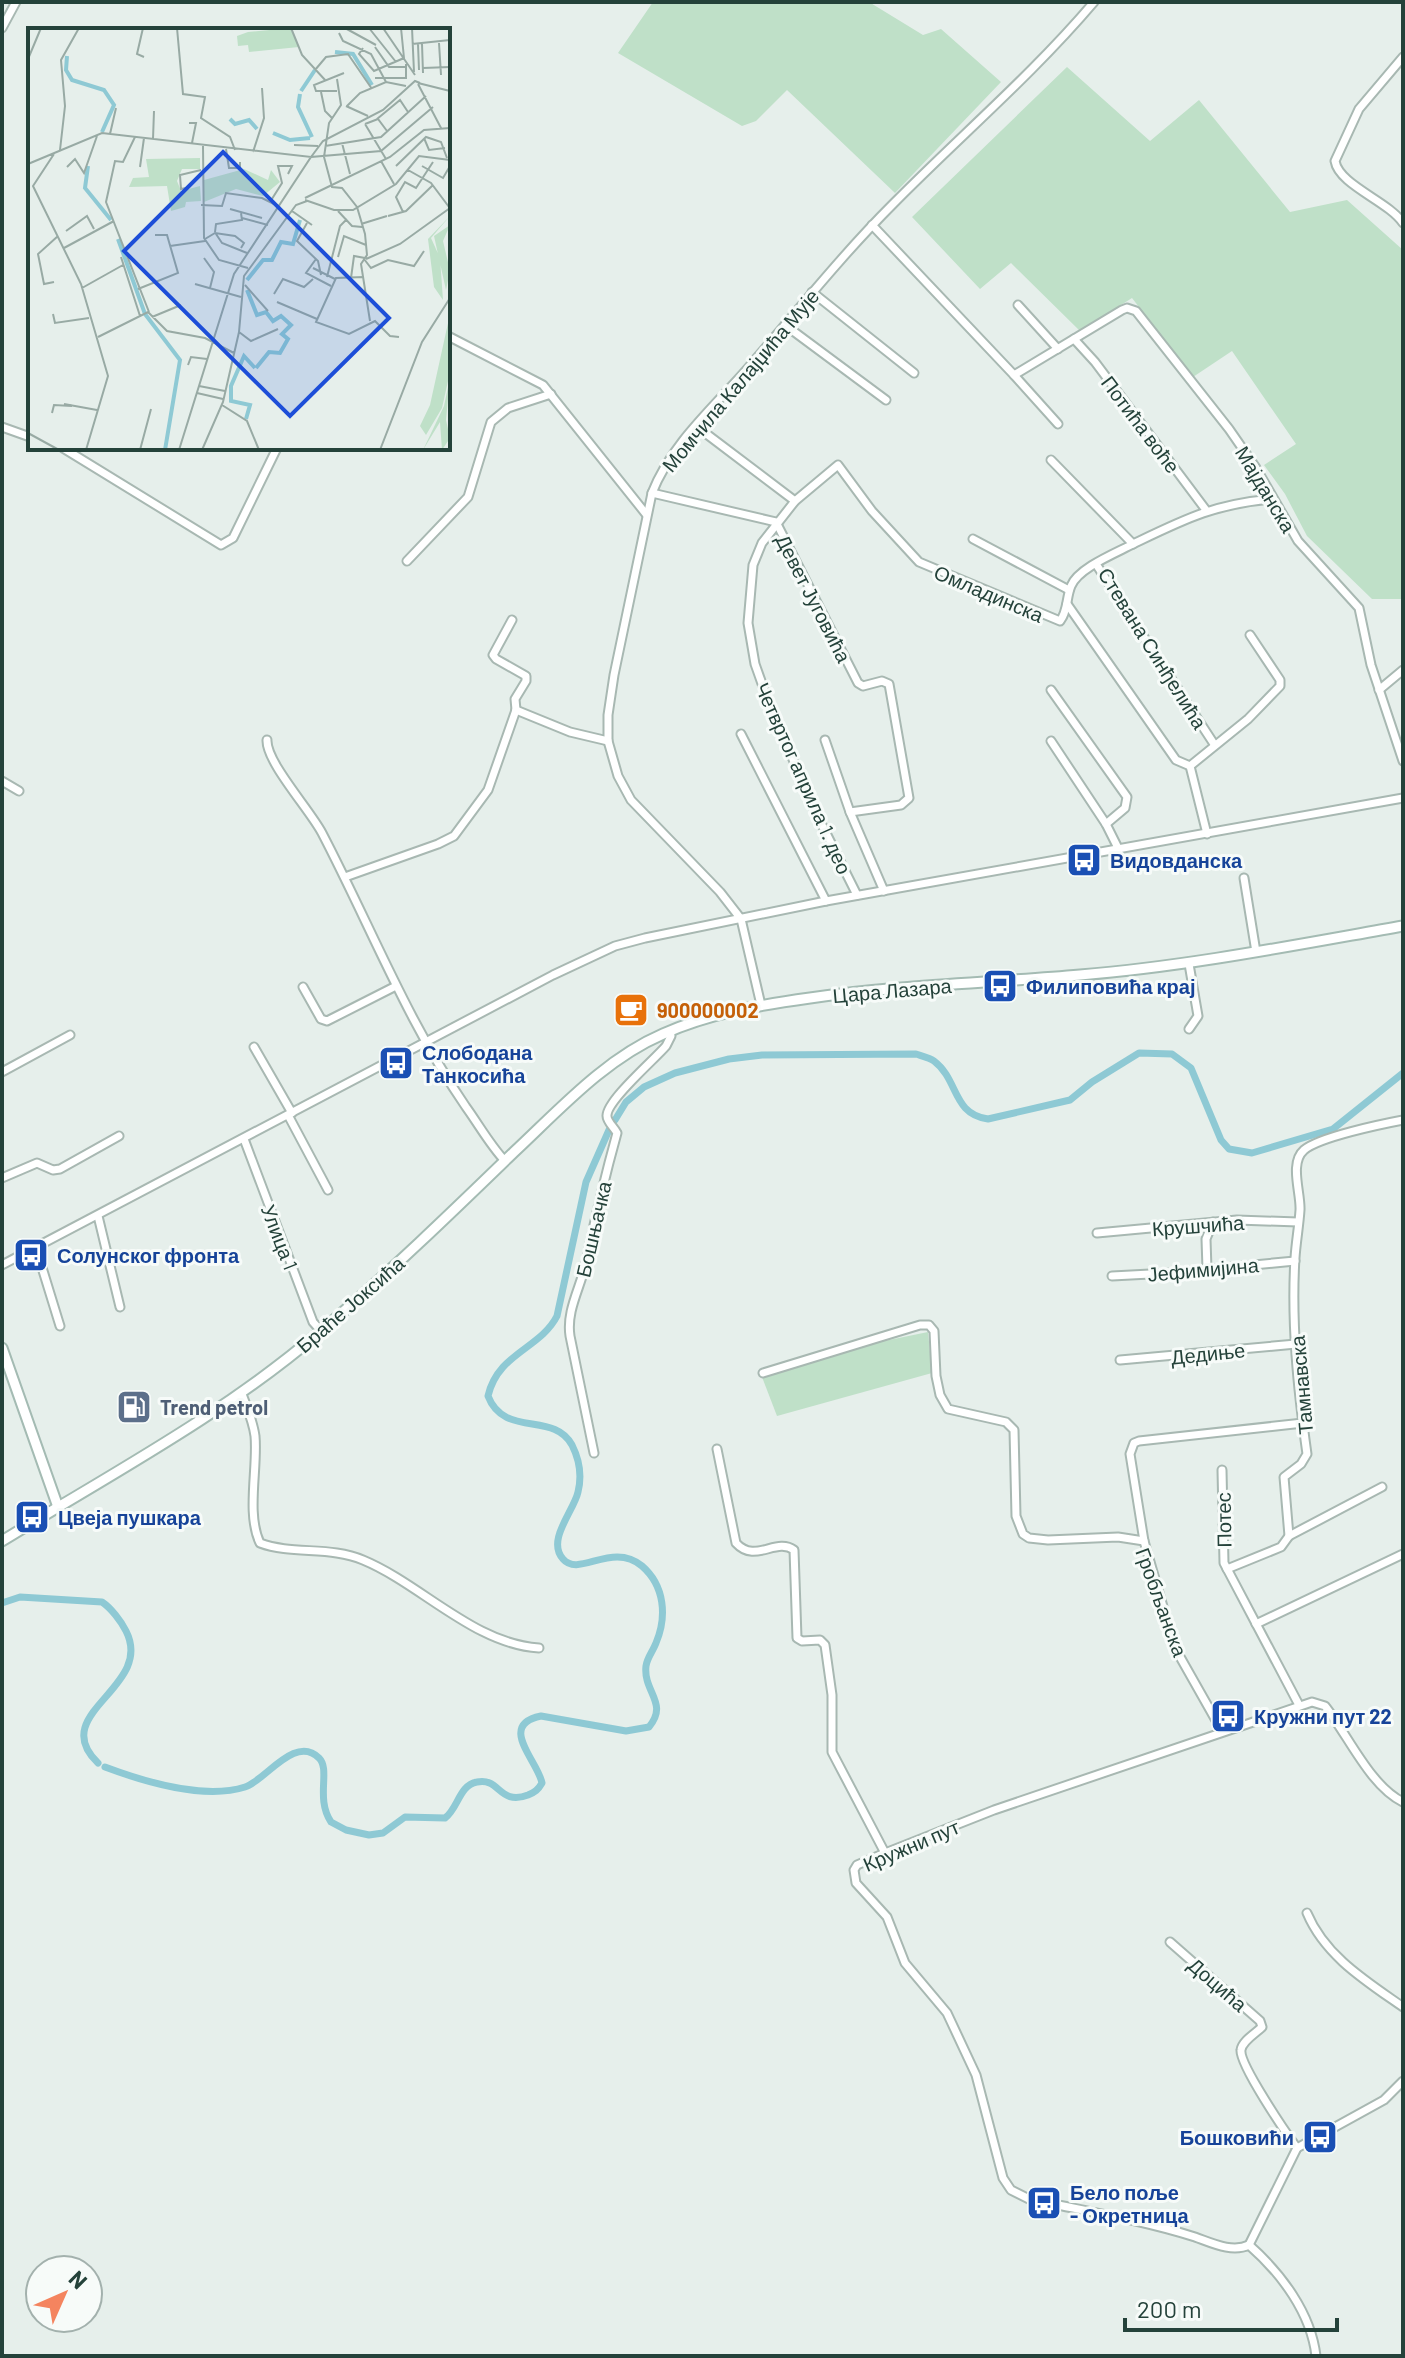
<svg xmlns="http://www.w3.org/2000/svg" width="1405" height="2358" viewBox="0 0 1405 2358" font-family="Barlow,sans-serif">
<style>
.green{fill:#bfe0c8}
.lines{fill:none;stroke-linecap:round;stroke-linejoin:round}
.canal{stroke:#8ec9d4;stroke-width:7}
.street-casing{stroke:#a8b8b2;stroke-width:11}
.secondary-casing{stroke:#a4bbb3;stroke-width:13}
.street{stroke:#fff;stroke-width:7}
.secondary{stroke:#fff;stroke-width:9}
.labels{text-anchor:middle;dominant-baseline:central;stroke-width:6;stroke-linejoin:round;paint-order:stroke}
.street-label{font-size:20px;fill:#24423a;stroke:#f7fbf9}
.transit-label{font-size:20px;font-weight:bold;fill:#164399;stroke:#f7fbf9;text-anchor:start}
.food-label{font-size:20px;font-weight:bold;fill:#c56008;stroke:#f7fbf9;text-anchor:start}
.service-label{font-size:20px;font-weight:bold;fill:#4e5e75;stroke:#f7fbf9;text-anchor:start}
.inset-river{fill:none;stroke:#8ec9d4;stroke-width:4}
.inset-road{fill:none;stroke:#98aaa4;stroke-width:2}
.view{fill:#1d4ed8;fill-opacity:0.15;stroke:#1d4ed8;stroke-width:4}
.inset-edge{fill:none;stroke:#24423a;stroke-width:4}
</style>
<rect width="100%" height="100%" fill="#e6efeb"/>
<g class="green">
<path d="M653,2H869L923,35L941,29L1001,82L895,193L787,90L756,121L742,126L618,53Z"/>
<path d="M1067,67L1150,141L1199,100L1290,212L1347,200L1403,250V599H1372L1307,536L1285,494L1264,465L1296,444L1232,351L1193,377L1132,298L1080,331L1011,263L980,289L912,217Z"/>
<path d="M928,1332L932,1373L777,1416L762,1377L850,1348Z"/>
</g>
<g class="lines">
<g class="canal">
<path d="M615,1120L626,1102L644,1087L675,1073L729,1059L762,1055L916,1054C922,1056 930,1058 934,1061C959,1080 952,1114 988,1119L1070,1100L1092,1082L1139,1053L1172,1054L1191,1068L1221,1140L1229,1149L1252,1153L1333,1129L1403,1073"/>
<path d="M2,1603L20,1597L102,1602C111,1608 121,1621 126,1631C155,1688 46,1713 98,1763"/>
<path d="M105,1767C145,1782 204,1800 245,1787C265,1781 295,1734 319,1758C331,1770 315,1798 331,1822L346,1830L369,1835L383,1833L405,1817L445,1818C458,1809 459,1785 477,1782C500,1777 499,1806 528,1795C535,1792 538,1790 542,1783C538,1761 497,1725 541,1716L626,1731L649,1727C669,1703 643,1692 646,1666C647,1658 653,1651 656,1643C667,1617 665,1586 642,1566C612,1541 579,1578 563,1559C546,1540 574,1511 578,1492C582,1476 579,1459 572,1445C554,1411 504,1438 488,1396C498,1353 540,1349 557,1316L586,1182L609,1130"/>
</g>
<g class="street-casing">
<g id="street">
<path d="M2,28L16,2"/>
<path d="M1403,57L1359,109L1335,161C1339,185 1388,201 1403,223"/>
<path d="M872,225L1014,375L1122,310L1127,308L1136,311L1229,429L1256,468L1298,541L1359,608L1371,665L1403,761"/>
<path d="M812,292L914,373"/>
<path d="M1018,305L1058,349"/>
<path d="M785,325L886,400"/>
<path d="M448,336L543,385L646,514"/>
<path d="M1074,339L1095,362L1206,510"/>
<path d="M1014,375L1058,424"/>
<path d="M696,426L795,501"/>
<path d="M2,427L30,437"/>
<path d="M63,448L221,545L233,538L277,448"/>
<path d="M652,493L776,522L858,683L863,686L882,681L889,684L909,798L901,805L850,812"/>
<path d="M973,539L1069,590"/>
<path d="M1133,544C1185,519 1214,504 1273,499"/>
<path d="M407,561L468,497L491,422L508,408L551,394"/>
<path d="M1096,564L1214,744"/>
<path d="M1067,604L1176,760L1190,766"/>
<path d="M512,620L493,655L496,659L526,676V681L515,699L516,710"/>
<path d="M1051,690L1127,797L1125,808L1106,824"/>
<path d="M1379,690L1403,670"/>
<path d="M516,710L570,732L608,741"/>
<path d="M741,734L826,901"/>
<path d="M267,740C266,762 310,810 322,833C370,925 407,1021 466,1107C479,1125 490,1145 505,1161"/>
<path d="M825,740L850,812L884,891"/>
<path d="M1051,741L1106,824L1119,850"/>
<path d="M1190,766L1248,719L1280,686V680L1250,635"/>
<path d="M1190,766L1207,834"/>
<path d="M2,781L19,791"/>
<path d="M345,877L438,844L454,836L488,790L516,710"/>
<path d="M1244,878L1256,952"/>
<path d="M857,895L813,807L766,695L755,664L748,623L753,565L762,543L795,501L838,465L872,511L919,562L1060,621C1068,611 1066,598 1071,586C1078,568 1116,553 1133,544L1051,460"/>
<path d="M303,987L321,1019L327,1021L396,986"/>
<path d="M761,1005L741,919L720,892L631,800L618,776L608,741V715L614,675L652,493C671,444 714,407 748,368C796,313 841,256 893,204C960,136 1032,75 1094,2"/>
<path d="M1189,1029L1198,1016L1189,964"/>
<path d="M254,1047L292,1113"/>
<path d="M2,1072L70,1035"/>
<path d="M288,1115L328,1190"/>
<path d="M244,1139L313,1322L321,1331"/>
<path d="M2,1178L37,1163L53,1170L60,1169L119,1136"/>
<path d="M98,1216L120,1307"/>
<path d="M1097,1233L1237,1220L1298,1222"/>
<path d="M36,1248L60,1326"/>
<path d="M2,1265L553,975L615,946L645,938L826,901L1403,798"/>
<path d="M1207,1269L1206,1239L1213,1222"/>
<path d="M1112,1276L1169,1273L1295,1261"/>
<path d="M1120,1360L1296,1344"/>
<path d="M763,1373L920,1325H929L934,1331L936,1376L940,1395L948,1409L1006,1422L1014,1430L1016,1516L1023,1534L1029,1538L1048,1540L1118,1537L1144,1541"/>
<path d="M242,1394C247,1408 253,1421 255,1436C258,1468 246,1514 260,1543C292,1555 331,1546 363,1560C421,1584 474,1644 539,1648"/>
<path d="M717,1449L736,1543C755,1564 776,1537 794,1550L797,1638L802,1641L820,1640L825,1645L832,1695V1752L885,1853"/>
<path d="M594,1453L570,1336C566,1310 581,1287 586,1262C595,1219 605,1176 617,1133C614,1127 607,1122 607,1116C606,1101 655,1059 666,1046L671,1036L670,1031"/>
<path d="M1222,1470L1224,1563L1299,1705"/>
<path d="M1289,1536L1382,1487"/>
<path d="M1227,1569L1281,1547L1289,1536L1284,1477L1301,1464L1307,1454C1298,1390 1291,1323 1295,1258C1296,1242 1299,1226 1300,1210C1301,1193 1289,1163 1304,1150C1319,1137 1382,1124 1403,1120"/>
<path d="M1256,1624L1403,1554"/>
<path d="M1222,1731L1175,1648L1144,1541L1130,1454L1134,1443L1139,1441L1303,1423"/>
<path d="M1307,1913C1325,1956 1366,1981 1403,2007"/>
<path d="M1170,1942L1260,2021L1262,2027C1256,2033 1242,2041 1241,2050C1239,2064 1286,2133 1297,2148"/>
<path d="M1249,2245C1232,2253 1212,2243 1195,2237C1141,2220 1085,2211 1029,2199L1011,2190L1003,2178L976,2075L947,2013L905,1963L887,1917L856,1883L854,1870L857,1865L885,1853L994,1810L1312,1702L1325,1706C1348,1735 1370,1786 1403,1802"/>
<path d="M1249,2245L1297,2148L1384,2100L1403,2081"/>
<path d="M1249,2245C1281,2273 1311,2313 1316,2356"/>
</g>
</g>
<g class="secondary-casing">
<g id="secondary">
<path d="M2,1348L58,1507"/>
<path d="M2,1541C111,1474 223,1415 321,1331C388,1274 451,1213 514,1152C560,1109 605,1059 663,1034C710,1013 760,1005 810,998C899,985 990,983 1080,975C1189,966 1295,945 1403,926"/>
</g>
</g>
<use href="#street" class="street"/>
<use href="#secondary" class="secondary"/>
</g>
<defs>
<g id="bus-square" transform="scale(1.8)"><rect x="-9" y="-9" width="18" height="18" rx="4" fill="#1a4fb4" stroke="#f7fbf9"/><path d="M-5-6H5V4H4V6H2V4H-2V6H-4V4H-5ZM-3.5-4V0h7V-4ZM-3.5 1.2v1.5H-2V1.2ZM2 1.2v1.5H3.5V1.2Z" fill="#fff"/></g>
<g id="cafe-square" transform="scale(1.8)"><rect x="-9" y="-9" width="18" height="18" rx="4" fill="#e8710a" stroke="#f7fbf9"/><path d="M-5.5-4.5H6V0H3Q3 3.5 0 3.5H-2.5Q-5.5 3.5-5.5 0ZM3-3.2v2h1.7v-2ZM-6 4.5H4V6H-6Z" fill="#fff"/></g>
<g id="fuel-square" transform="scale(1.8)"><rect x="-9" y="-9" width="18" height="18" rx="4" fill="#5c6f8a" stroke="#f7fbf9"/><path d="M-5.5-6h7V0h2V4h1.3V-2.5L3-4.5l.8-.8L6-3V5H2.5V1h-1V6h-7ZM-4.2-4.7v3.2H.2V-4.7Z" fill="#fff"/></g>
</defs>
<g fill-rule="evenodd">
<use href="#bus-square" x="1084" y="860"/>
<use href="#bus-square" x="1000" y="986"/>
<use href="#cafe-square" x="631" y="1010"/>
<use href="#bus-square" x="396" y="1063"/>
<use href="#bus-square" x="31" y="1255"/>
<use href="#fuel-square" x="134" y="1407"/>
<use href="#bus-square" x="32" y="1517"/>
<use href="#bus-square" x="1228" y="1716"/>
<use href="#bus-square" x="1320" y="2137"/>
<use href="#bus-square" x="1044" y="2203"/>
</g>
<g class="labels">
<g class="street-label">
<text transform="translate(740 380) rotate(-50)">Момчила Калајџића Мује</text>
<text transform="translate(1141 424) rotate(53)">Потића воће</text>
<text transform="translate(1266 489) rotate(59)">Мајданска</text>
<text transform="translate(989 593) rotate(23)">Омладинска</text>
<text transform="translate(814 598) rotate(63)">Девет Југовића</text>
<text transform="translate(1153 648) rotate(58)">Стевана Синђелића</text>
<text transform="translate(804 778) rotate(66)">Четвртог априла 1. део</text>
<text transform="translate(892 990) rotate(-5)">Цара Лазара</text>
<text transform="translate(1198 1225) rotate(-4)">Крушчића</text>
<text transform="translate(593 1229) rotate(-77)">Бошњачка</text>
<text transform="translate(280 1237) rotate(69)">Улица 1</text>
<text transform="translate(1203 1269) rotate(-5)">Јефимијина</text>
<text transform="translate(350 1304) rotate(-41)">Браће Јоксића</text>
<text transform="translate(1208 1353) rotate(-6)">Дедиње</text>
<text transform="translate(1301 1385) rotate(-95)">Тамнавска</text>
<text transform="translate(1223 1520) rotate(-91)">Потес</text>
<text transform="translate(1162 1602) rotate(70)">Гробљанска</text>
<text transform="translate(911 1845) rotate(-23)">Кружни пут</text>
<text transform="translate(1218 1984) rotate(41)">Доцића</text>
</g>
<g class="transit-label">
<text x="1110" y="860">Видовданска</text>
<text x="1026" y="986">Филиповића крај</text>
<text x="422" y="1052">Слободана<tspan x="422" dy="23">Танкосића</tspan></text>
<text x="57" y="1255">Солунског фронта</text>
<text x="58" y="1517">Цвеја пушкара</text>
<text x="1254" y="1716">Кружни пут 22</text>
<text x="1294" y="2137" text-anchor="end">Бошковићи</text>
<text x="1070" y="2192">Бело поље<tspan x="1070" dy="23">- Окретница</tspan></text>
</g>
<g class="food-label">
<text x="657" y="1010">900000002</text>
</g>
<g class="service-label">
<text x="160" y="1407">Trend petrol</text>
</g>
</g>
<g transform="translate(28 28)">
<rect width="422" height="422" fill="#e6efeb"/>
<path d="M262,0L271,19L221,24L220,17L210,18L209,8L220,4ZM172,130V141H154L149,153L153,163L172,158L173,173L158,174L157,179L143,183L139,158L101,159L105,150L121,149L118,131ZM216,141L240,152L243,142L252,154L235,168L208,161L176,174V152ZM422,188L403,210L412,230L415,272L406,259L400,211ZM422,197L415,213L422,243L418,262L406,208ZM422,286V344L414,380L398,407L392,398L402,377ZM422,350L418,392L422,410L414,422L412,394L395,422L416,378Z" fill="#bfe0c8"/>
<path class="inset-river" d="M307,24L325,26L344,57M39,28L38,42L44,52L76,62L86,77L74,104M273,63L287,42M272,66L270,79L284,109M202,91L207,96L221,92L229,101M245,105L262,112L282,110M60,138L57,160L83,192M90,211L117,286L152,332L137,422M219,252L235,232H244L253,214L265,216L272,192M219,262L229,287L238,284L245,293L253,288L263,297L254,306L260,311L252,325L241,324L228,340M218,391L222,377L203,373V358L216,328L227,340"/>
<path class="inset-road" d="M115,0L109,26L116,29M149,0L155,66L177,69L173,90L202,109L207,122M263,0L274,27L298,53M317,0L348,17M341,0L368,34M355,0L387,47M384,0L386,44M311,5L315,13L343,26L358,54M411,15L413,47M384,16L422,12M390,16L391,42M394,16L395,45M347,19L361,39H378M335,20L331,26L346,43L376,30L373,0M0,31L13,0M395,40L422,39M287,42L298,29L320,26L344,61M347,50H378V36M309,51L313,77L301,95L296,129L304,159L314,160L329,179L337,206L339,227L333,236L342,293M390,55L422,63M390,56L413,100M309,63H288L286,57L316,45M293,64L297,83L304,90M318,78L340,88M319,78L332,65L358,54L378,58M349,91L372,72L380,84M161,95H168L164,115M337,96L358,131M337,96L350,91L359,103M82,106L88,80M107,109L95,134L87,133L78,174L121,284M396,110L401,122L417,120M125,111L126,83M314,115L322,146M266,117L290,118M175,118L176,210L191,232L220,240M297,118L353,109L398,68M198,121L201,140H212V134M32,122L37,78L33,32L51,0M225,124L236,90L234,60M26,126L5,158L53,256L80,348L58,422M353,133L366,156M0,136L74,105L283,129L295,113L355,82L387,53L392,55M368,138L398,109L413,114L419,130M394,138L415,150L422,138M39,139L47,131L56,145L69,108M112,139L116,110M380,142L403,155L421,179M158,160L153,161L152,147L173,142M277,170L362,129L396,102L422,100M277,172L306,182H325L368,156L391,128L422,132M242,174L254,155L250,138H264L260,146M173,177L194,178L198,165L234,170L252,179M202,181L234,190M264,183L284,197M310,183L324,198L334,199M375,184L368,169L377,154L388,160L405,134M360,188L378,183L405,157M214,190L240,197M279,195L269,213L290,233L293,247M333,196L359,188M38,203L59,188L66,201M187,204L188,196L214,192L213,185M188,206L194,215L219,225M177,211L187,205L207,208L216,215L213,220M142,218L177,213M36,220L86,193M93,229L112,288M310,229L316,208L338,217M176,230L186,244L182,260M288,231L278,245L303,258M336,231L343,240L360,232L386,238L396,223M338,231L372,216L422,180M285,240L307,251M299,249L312,198L319,191M336,249L308,250L288,294L321,306L347,293L362,308L371,309M323,250L326,228L337,230M26,254L16,256L10,226L30,208M167,256L213,269M217,257L240,283M54,260L95,237M110,261L150,245L139,207H127M246,266L255,251L276,259L285,251M249,274L289,291M25,286L27,295L61,290M124,289L153,277M211,304L223,313L250,301M70,309L120,284L139,303L177,310L206,325M160,337L163,329L179,331M171,358L197,363M169,365L195,371M36,376L69,382M194,377L219,393L231,422M24,385L26,377L44,378M0,405L31,422M112,422L123,381M151,422L206,246L283,129L353,123L405,79M174,422L195,374L211,304L216,248L268,177L279,173M352,422L394,314L422,270"/>
<path class="view" d="M195,124L361,290L262,388L96,223Z"/>
<rect width="422" height="422" class="inset-edge"/>
</g>
<rect width="1405" height="2358" fill="none" stroke="#24423a" stroke-width="8"/>
<g transform="translate(64 2294) rotate(45)"><circle r="38" fill="#f7fbf9" stroke="#a3b1ad" stroke-width="2"/>
<path d="M0-6L14 30L0 20L-14 30Z" fill="#f4845f"/>
<text y="-12" font-size="22" font-weight="bold" text-anchor="middle" fill="#24423a">N</text>
</g>
<path d="M1125 2318v12h212v-12" fill="none" stroke="#24423a" stroke-width="4"/>
<text x="1137" y="2318" font-size="24" fill="#24423a" stroke="#f7fbf9" stroke-width="6" paint-order="stroke">200 m</text>
</svg>
